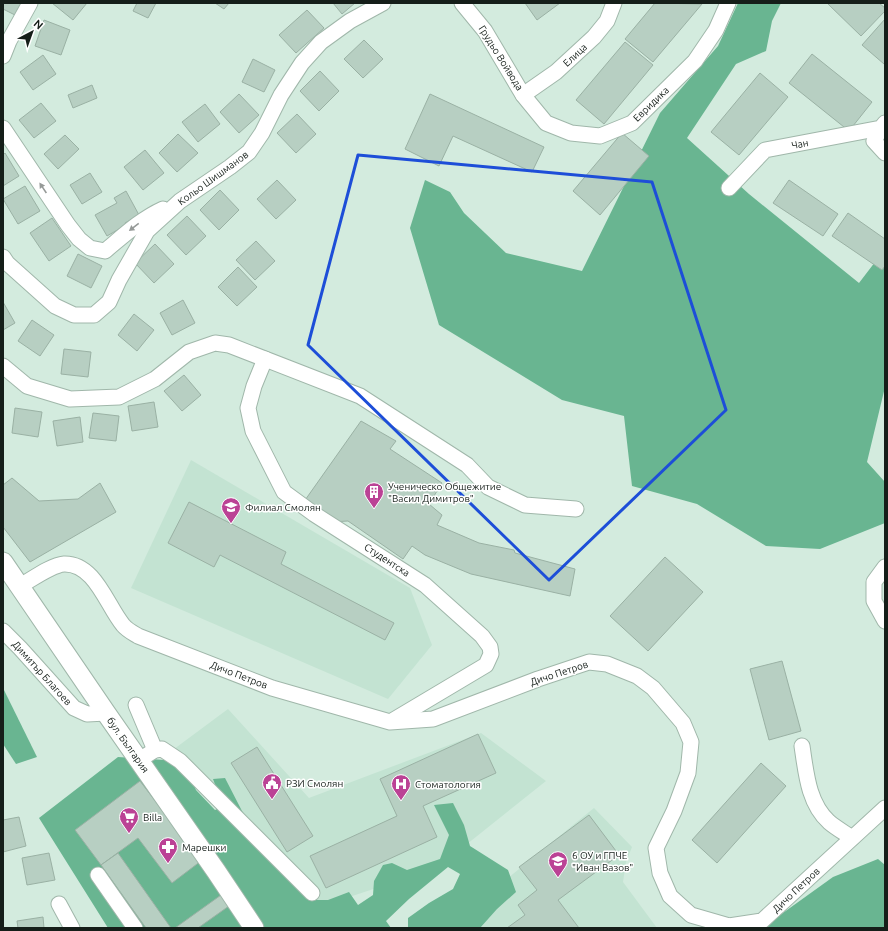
<svg xmlns="http://www.w3.org/2000/svg" width="888" height="931" viewBox="0 0 888 931" font-family="Ubuntu,sans-serif">
<style>
.built{fill:#c3e3d2}
.forest{fill:#69b591}
.building{fill:#b7cfc2;stroke:#9ab1a4}
.lines{fill:none;stroke-linecap:round;stroke-linejoin:round}
.minor-casing{stroke:#a0b7aa;stroke-width:17}
.tertiary-casing{stroke:#a0b7aa;stroke-width:21}
.minor{stroke:#fff;stroke-width:15}
.tertiary{stroke:#fff;stroke-width:19}
.oneway{fill:#969a98}
.marked{fill:none;stroke:#1d4ed8;stroke-width:3;stroke-linejoin:round}
.labels{text-anchor:middle;dominant-baseline:central;stroke-width:3;stroke-linejoin:round;paint-order:stroke}
.street-label{font-size:10px;fill:#151e19;stroke:#fff}
.poi-label{font-size:10px;fill:#151e19;stroke:#fff;text-anchor:start}
</style>
<rect width="100%" height="100%" fill="#d3ebde"/>
<g class="built">
<path d="M191,460L410,588L432,645L388,699L131,588Z"/>
<path d="M228,709L309,798L481,733L546,781L437,868L319,907L166,755Z"/>
<path d="M594,808L632,847L626,862L623,882L657,928H476L503,882Z"/>
</g>
<g class="forest">
<path d="M738,3H781L772,21L766,51L736,64L687,138L749,194L859,283L885,249V387L867,462L885,482V523L820,549L766,546L697,504L632,486L624,416L562,400L439,325L410,228L425,180L450,192L464,213L506,253L582,271L660,113L718,46Z"/>
<path d="M3,688L37,757L16,764L3,744Z"/>
<path d="M118,757L165,760L168,762L188,770L196,790L215,810L217,809L219,795L213,779L225,778L242,811L276,862L312,900H328L349,892L358,905L373,895L374,881L383,865L392,863L407,870L440,859L449,835L434,805L453,803L464,825L470,846L508,870L516,892L497,909L480,928H408V918L429,903L453,889L460,874L448,867L409,899L386,921L391,928H108L39,818Z"/>
<path d="M878,859L885,865V928H762L833,877Z"/>
</g>
<g class="building">
<path d="M3,3H24L17,16L3,9Z"/>
<path d="M52,3H87L73,20Z"/>
<path d="M137,3H156L148,18L133,11Z"/>
<path d="M215,3H229L224,9Z"/>
<path d="M333,3H355L342,14Z"/>
<path d="M525,3H560L537,20Z"/>
<path d="M655,3L702,4L653,62L625,39Z"/>
<path d="M827,3H879L885,8V11L861,36Z"/>
<path d="M307,10L324,28L296,53L279,35Z"/>
<path d="M885,19V62L884,64L862,45Z"/>
<path d="M44,20L70,30L61,55L35,46Z"/>
<path d="M364,40L383,59L363,78L344,59Z"/>
<path d="M625,42L653,65L604,124L576,100Z"/>
<path d="M812,54L872,102L849,131L789,83Z"/>
<path d="M43,55L56,74L33,90L20,72Z"/>
<path d="M253,59L275,70L264,92L242,82Z"/>
<path d="M320,71L339,91L319,111L300,91Z"/>
<path d="M760,73L788,97L739,155L711,132Z"/>
<path d="M92,85L97,98L73,108L68,95Z"/>
<path d="M239,94L259,115L239,133L220,112Z"/>
<path d="M430,94L544,147L532,172L453,136L439,166L405,149Z"/>
<path d="M41,103L56,121L34,138L19,120Z"/>
<path d="M205,104L220,124L198,142L182,122Z"/>
<path d="M297,114L316,134L296,153L277,133Z"/>
<path d="M622,133L649,156L600,215L573,191Z"/>
<path d="M178,134L198,153L177,172L159,153Z"/>
<path d="M65,135L79,149L58,169L44,154Z"/>
<path d="M145,150L164,173L143,190L124,167Z"/>
<path d="M5,153L19,176L3,186V155Z"/>
<path d="M90,173L102,192L82,204L70,185Z"/>
<path d="M277,180L296,200L276,219L257,199Z"/>
<path d="M789,180L838,214L823,236L773,203Z"/>
<path d="M25,186L40,211L18,224L3,199Z"/>
<path d="M220,190L239,210L219,230L200,210Z"/>
<path d="M126,191L139,215L125,223L126,225L107,236L95,215L117,203L114,198Z"/>
<path d="M848,213L885,239V266L882,270L832,236Z"/>
<path d="M187,216L206,236L186,255L167,235Z"/>
<path d="M52,218L71,246L49,261L30,233Z"/>
<path d="M256,241L275,261L255,280L236,260Z"/>
<path d="M155,244L174,264L154,283L135,263Z"/>
<path d="M78,254L102,266L91,288L67,276Z"/>
<path d="M238,267L257,287L237,306L218,287Z"/>
<path d="M183,300L195,323L172,335L160,313Z"/>
<path d="M3,302L15,323L3,330Z"/>
<path d="M134,314L154,330L137,351L118,335Z"/>
<path d="M32,320L54,335L40,356L18,341Z"/>
<path d="M64,349L91,352L88,377L61,374Z"/>
<path d="M184,375L201,395L182,411L164,391Z"/>
<path d="M154,402L158,427L132,431L128,406Z"/>
<path d="M15,408L42,412L38,437L12,433Z"/>
<path d="M93,413L119,416L116,441L89,438Z"/>
<path d="M80,417L83,442L57,446L53,421Z"/>
<path d="M361,421L396,441L390,449L442,483L429,504L442,515L437,525L479,543L514,550L515,553L575,569L570,596L471,574L425,555L412,546L403,559L348,521L330,522L303,503Z"/>
<path d="M12,478L39,501L78,499L100,483L116,512L30,562L3,527V485Z"/>
<path d="M189,502L286,552L281,564L394,623L385,640L220,555L214,567L168,543Z"/>
<path d="M665,557L703,592L648,651L610,616Z"/>
<path d="M782,661L801,731L769,740L750,669Z"/>
<path d="M478,734L496,773L423,806L437,837L326,888L310,856L397,816L380,779Z"/>
<path d="M257,747L313,836L287,852L231,763Z"/>
<path d="M761,763L786,786L717,863L692,840Z"/>
<path d="M140,781L201,861L172,883L138,838L101,865L75,830Z"/>
<path d="M589,815L619,855L558,900L579,928H507L525,915L518,905L537,890L519,867Z"/>
<path d="M19,817L26,846L3,852V820Z"/>
<path d="M49,853L55,880L27,885L22,858Z"/>
<path d="M118,853L171,928H146L101,865Z"/>
<path d="M221,895L229,906L198,928H175Z"/>
<path d="M43,917L44,928H18L17,921Z"/>
</g>
<g class="lines">
<g class="minor-casing">
<g id="minor">
<path d="M462,3L485,31L523,95L546,123L571,133L600,136L632,123L695,61L716,30L728,3"/>
<path d="M3,56L9,41L30,3"/>
<path d="M523,95L556,72L594,37L607,21L614,3"/>
<path d="M3,128L68,225L79,239L90,248L105,251C123,236 141,219 163,209"/>
<path d="M881,128L874,141L885,153"/>
<path d="M729,188L765,150L881,128L885,123"/>
<path d="M3,257L7,263L55,306L74,315H94L109,302L119,280L147,231L180,201L230,167L249,152L262,133L281,95L302,63L321,42L350,21L383,3"/>
<path d="M265,359L254,386L248,408L253,431L284,492L314,514L425,585L482,636L490,647L491,654L486,665L392,721"/>
<path d="M3,366L27,386L70,399L119,397L155,379L189,352L215,343L229,345L360,396L467,465L488,487L525,505L576,509"/>
<path d="M885,567L874,582V601L885,621"/>
<path d="M20,586C31,580 51,565 64,564C95,563 107,606 123,625C127,630 133,633 138,636L272,688L390,722L433,719L538,679L589,662L607,664L637,676L653,688L683,723L691,742L688,773L674,811L656,848L660,873L670,896L691,915L729,926L762,921L885,808"/>
<path d="M3,631L20,648L74,708L87,714L106,713"/>
<path d="M136,705L155,750"/>
<path d="M802,746C806,772 808,803 829,822C836,828 845,833 852,838"/>
<path d="M139,760L155,750L162,749L180,761L312,893"/>
<path d="M98,875L135,928"/>
<path d="M59,904L72,928"/>
</g>
</g>
<g class="tertiary-casing">
<path id="tertiary" d="M3,562L106,713L216,871L254,928"/>
</g>
<use href="#minor" class="minor"/>
<use href="#tertiary" class="tertiary"/>
</g>
<defs><path id="oneway-solid" d="M-6-.8H1V-3.2L6.5 0L1 3.2V.8H-6Z"/></defs>
<g class="oneway">
<use href="#oneway-solid" transform="translate(43 188) rotate(-124)"/>
<use href="#oneway-solid" transform="translate(134 227) rotate(142)"/>
</g>
<path class="marked" d="M358,155L652,182L726,410L549,580L308,345Z"/>
<defs>
<g id="building-pin" transform="scale(1)"><path d="M0 17L-7.5 6A9.5 9.5 0 1 1 7.5 6Z" fill="#bb4295" stroke="#fff"/><path d="M-4-6H4V6H1V3H-1V6H-4ZM-2.5-4.3h1.7v1.8h-1.7ZM.8-4.3h1.7v1.8H.8ZM-2.5-1h1.7V.8h-1.7ZM.8-1h1.7V.8H.8Z" fill="#fff"/></g>
<g id="university-pin" transform="scale(1)"><path d="M0 17L-7.5 6A9.5 9.5 0 1 1 7.5 6Z" fill="#bb4295" stroke="#fff"/><path d="M0-5L7-2L0 1L-7-2ZM-4 1L0 2.5L4 1V4Q0 6-4 4Z" fill="#fff"/></g>
<g id="civic-pin" transform="scale(1)"><path d="M0 17L-7.5 6A9.5 9.5 0 1 1 7.5 6Z" fill="#bb4295" stroke="#fff"/><path d="M-.6-6.5H3V-4.5H.6V-3L4-1V1h2V6H-6V1h2V-1L-.6-3ZM-1.2 2.5V6h2.4V2.5Z" fill="#fff"/></g>
<g id="hospital-pin" transform="scale(1)"><path d="M0 17L-7.5 6A9.5 9.5 0 1 1 7.5 6Z" fill="#bb4295" stroke="#fff"/><path d="M-5-5h3v3.5h4V-5h3V5h-3V1.5h-4V5h-3Z" fill="#fff"/></g>
<g id="supermarket-pin" transform="scale(1)"><path d="M0 17L-7.5 6A9.5 9.5 0 1 1 7.5 6Z" fill="#bb4295" stroke="#fff"/><path d="M-6-5.5h2.5l.6 2H6L4.5 2H-2.5L-4.4-4H-6ZM-1.5 3.2a1.3 1.3 0 1 0 .1 0ZM3 3.2a1.3 1.3 0 1 0 .1 0Z" fill="#fff"/></g>
<g id="pharmacy-pin" transform="scale(1)"><path d="M0 17L-7.5 6A9.5 9.5 0 1 1 7.5 6Z" fill="#bb4295" stroke="#fff"/><path d="M-2-6h4v4h4v4h-4v4h-4v-4h-4v-4h4Z" fill="#fff"/></g>
<g id="school-pin" transform="scale(1)"><path d="M0 17L-7.5 6A9.5 9.5 0 1 1 7.5 6Z" fill="#bb4295" stroke="#fff"/><path d="M0-5L7-2L0 1L-7-2ZM-4 1L0 2.5L4 1V4Q0 6-4 4Z" fill="#fff"/></g>
</defs>
<g fill-rule="evenodd">
<use href="#building-pin" x="374" y="492"/>
<use href="#university-pin" x="231" y="507"/>
<use href="#civic-pin" x="272" y="783"/>
<use href="#hospital-pin" x="401" y="784"/>
<use href="#supermarket-pin" x="129" y="817"/>
<use href="#pharmacy-pin" x="168" y="847"/>
<use href="#school-pin" x="558" y="861"/>
</g>
<g class="labels">
<g class="street-label">
<text transform="translate(575 55) rotate(-43)">Елица</text>
<text transform="translate(501 58) rotate(58)">Грудьо Войвода</text>
<text transform="translate(651 104) rotate(-44)">Евридика</text>
<text transform="translate(800 144) rotate(-11)">Чан</text>
<text transform="translate(213 178) rotate(-36)">Кольо Шишманов</text>
<text transform="translate(387 560) rotate(33)">Студентска</text>
<text transform="translate(42 673) rotate(48)">Димитър Благоев</text>
<text transform="translate(559 673) rotate(-18)">Дичо Петров</text>
<text transform="translate(239 675) rotate(21)">Дичо Петров</text>
<text transform="translate(128 745) rotate(55)">бул. България</text>
<text transform="translate(796 890) rotate(-43)">Дичо Петров</text>
</g>
<g class="poi-label">
<text x="388" y="486">Ученическо Общежитие<tspan x="388" dy="12">"Васил Димитров"</tspan></text>
<text x="245" y="507">Филиал Смолян</text>
<text x="286" y="783">РЗИ Смолян</text>
<text x="415" y="784">Стоматология</text>
<text x="143" y="817">Billa</text>
<text x="182" y="847">Марешки</text>
<text x="572" y="855">6 ОУ и ГПЧЕ<tspan x="572" dy="12">"Иван Вазов"</tspan></text>
</g>
</g>
<rect width="888" height="931" fill="none" stroke="#151e19" stroke-width="8"/>
<g transform="translate(32 32) rotate(41)" stroke="#ffffff" stroke-width="3" paint-order="stroke">
<path d="M0-3L7 15L0 10L-7 15Z" fill="#151e19"/>
<text y="-6" font-size="11" font-weight="bold" text-anchor="middle" fill="#151e19">N</text>
</g>
</svg>
